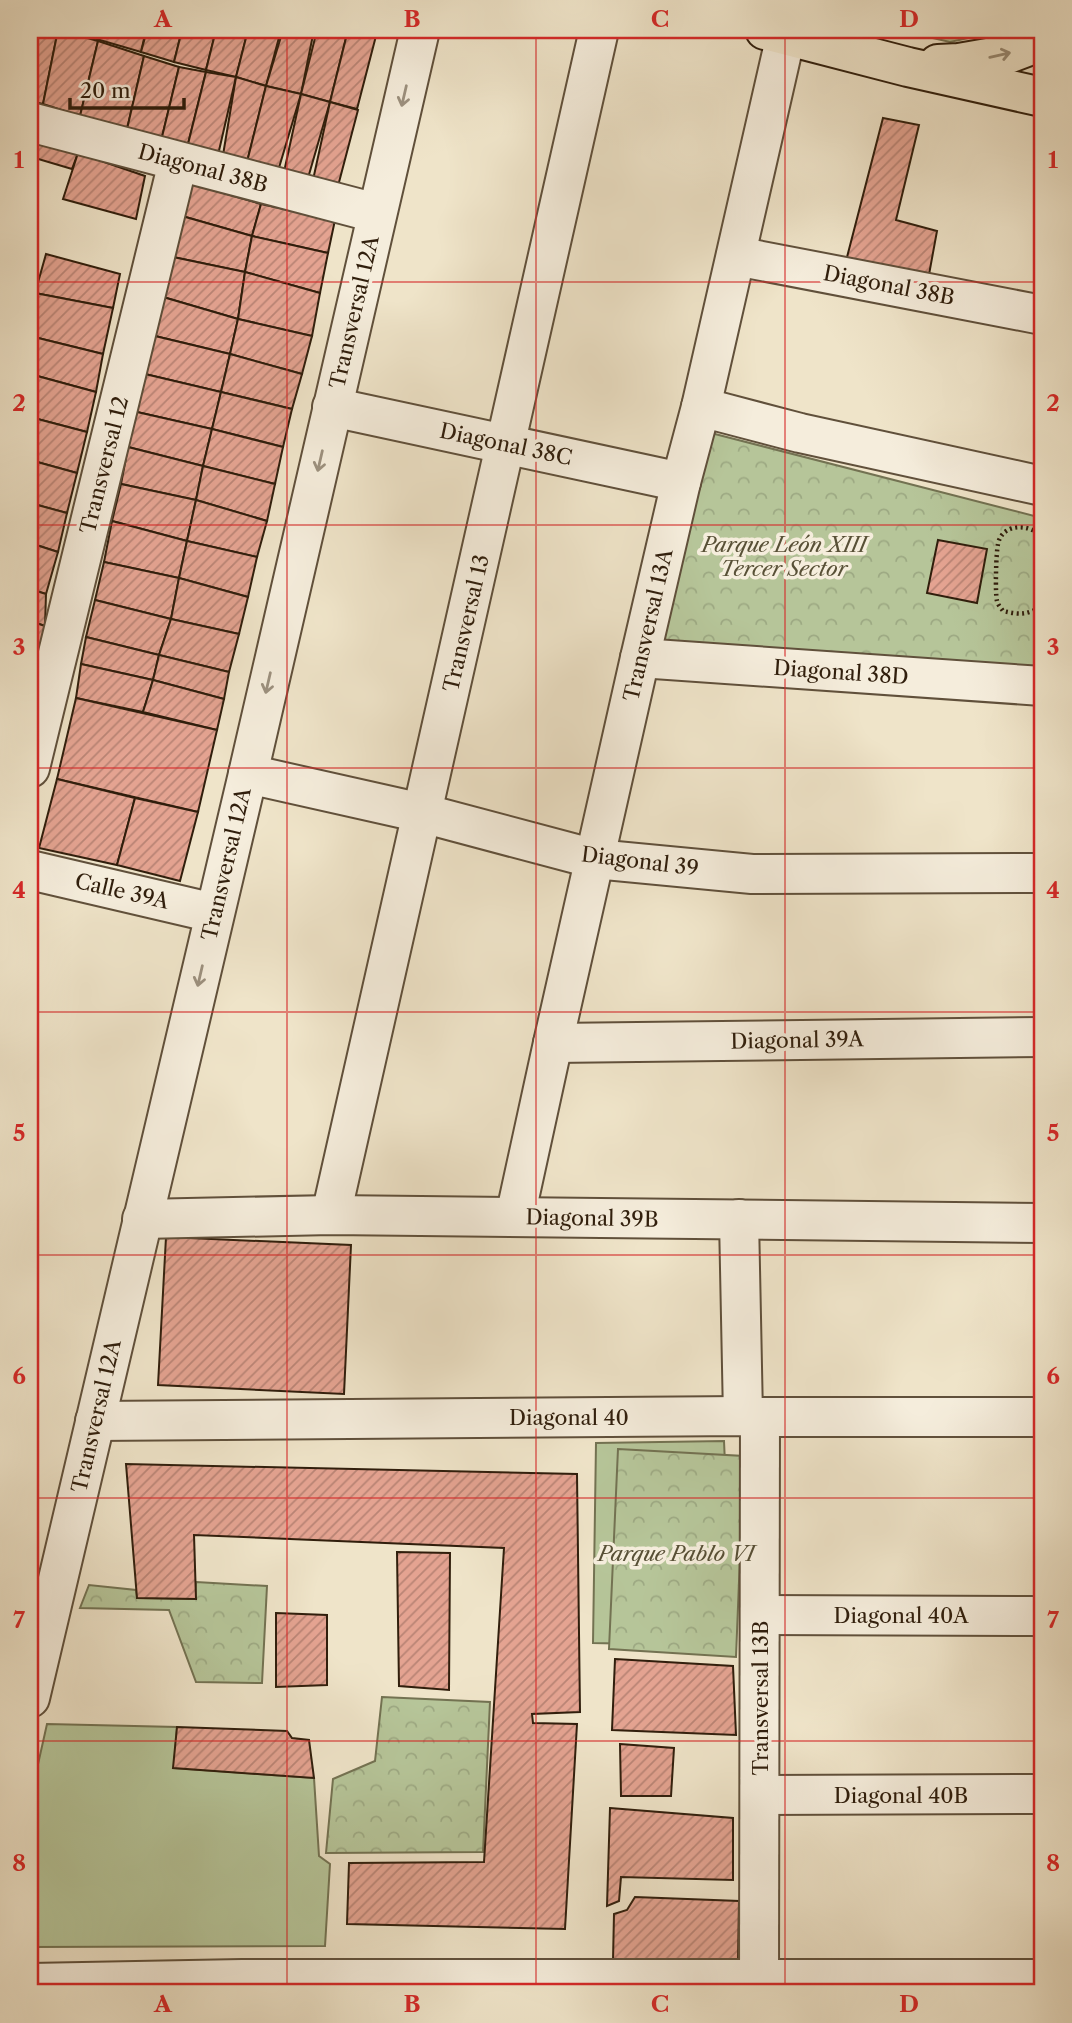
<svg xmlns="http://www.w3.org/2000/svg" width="1072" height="2023" viewBox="0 0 1072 2023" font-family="'Libre Caslon Text',serif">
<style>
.grass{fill:#b6c599;stroke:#737252;stroke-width:2}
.park{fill:url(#park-crowns);stroke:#737252;stroke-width:2}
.building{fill:url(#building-hatch);stroke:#301e0c;stroke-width:2}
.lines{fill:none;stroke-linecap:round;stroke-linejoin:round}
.minor-casing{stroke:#60503b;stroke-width:42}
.major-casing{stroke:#301e0c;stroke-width:42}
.path{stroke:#301e0c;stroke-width:4.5;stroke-dasharray:2 3.5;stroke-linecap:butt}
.minor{stroke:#f5eddc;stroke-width:38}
.major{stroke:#efe4c9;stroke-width:38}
.oneway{stroke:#998b74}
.oneway2{stroke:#9c907e}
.grid{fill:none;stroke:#d62828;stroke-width:2;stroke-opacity:0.55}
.labels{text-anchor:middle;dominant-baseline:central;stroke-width:7;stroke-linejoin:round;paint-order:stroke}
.street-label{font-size:21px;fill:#301e0c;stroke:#f5eddc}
.park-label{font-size:21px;font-style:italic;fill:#585036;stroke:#f5eddc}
.neatline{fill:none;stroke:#d62828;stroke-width:2.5}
.grid-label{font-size:23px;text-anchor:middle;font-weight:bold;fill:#d62828}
</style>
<defs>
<pattern id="park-crowns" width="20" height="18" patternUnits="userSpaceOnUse" patternTransform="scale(1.75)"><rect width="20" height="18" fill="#b6c599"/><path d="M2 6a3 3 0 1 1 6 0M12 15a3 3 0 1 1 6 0" fill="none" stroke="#9da983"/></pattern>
<pattern id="building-hatch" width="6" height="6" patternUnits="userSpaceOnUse" patternTransform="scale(1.75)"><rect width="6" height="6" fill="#e4a391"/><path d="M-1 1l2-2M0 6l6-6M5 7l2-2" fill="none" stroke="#b98475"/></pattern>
</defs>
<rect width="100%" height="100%" fill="#efe4c9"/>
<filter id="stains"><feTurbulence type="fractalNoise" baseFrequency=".00286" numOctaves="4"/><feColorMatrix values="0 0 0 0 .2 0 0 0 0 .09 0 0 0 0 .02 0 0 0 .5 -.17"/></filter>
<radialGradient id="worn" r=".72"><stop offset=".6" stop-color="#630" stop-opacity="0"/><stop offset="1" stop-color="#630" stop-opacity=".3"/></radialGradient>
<g class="grass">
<path d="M898,30H1005L950,42Z"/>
<path d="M724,1441L733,1646L593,1643L596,1443Z"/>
<path d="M47,1724L177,1727L174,1768L314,1778L319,1856L330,1864L325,1946L30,1947V1800Z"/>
</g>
<g class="park">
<path d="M711,433L1042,518V676L655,648Z"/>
<path d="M618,1449L744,1456L736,1657L609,1649Z"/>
<path d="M196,1582L267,1586L262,1683L196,1682L169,1610L80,1608L89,1585L136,1590L137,1598L195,1599Z"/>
<path d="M382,1697L490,1702L483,1852L326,1853L333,1779L375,1761Z"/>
</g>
<g class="building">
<path d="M30,30H58L43,104L30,101Z"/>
<path d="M58,30H95L93,38Z"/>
<path d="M58,30L98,41L80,116L43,104Z"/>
<path d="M95,30H146L141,52L93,38Z"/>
<path d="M147,30H182L174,62L141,52Z"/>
<path d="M182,30H216L206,70L174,62Z"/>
<path d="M216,30H248L236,77L206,70Z"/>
<path d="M248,30H281L266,86L236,77Z"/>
<path d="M283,30H314L301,94L266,86Z"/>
<path d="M317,30H348L330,102L301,94Z"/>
<path d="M348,30H368L377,32L357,109L330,102Z"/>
<path d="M98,41L144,56L127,129L80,116Z"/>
<path d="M144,56L179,67L161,141L127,129Z"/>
<path d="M179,67L206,72L187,148L161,141Z"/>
<path d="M206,72L236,77L218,155L187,148Z"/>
<path d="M236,77L266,86L247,162L223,155Z"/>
<path d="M266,86L301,94L278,171L247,162Z"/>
<path d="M301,94L330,102L308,178L284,172Z"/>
<path d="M330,102L358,110L338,186L313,180Z"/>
<path d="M883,118L919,125L896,220L937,231L928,280L846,261Z"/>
<path d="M30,139L78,153L72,169L35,158L30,178Z"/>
<path d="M78,153L145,176L136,219L63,199Z"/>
<path d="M192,184L261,204L252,236L182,216Z"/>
<path d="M261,204L335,220L328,253L252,236Z"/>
<path d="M182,216L252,236L245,272L173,257Z"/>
<path d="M252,236L328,253L320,293L245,272Z"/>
<path d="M46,254L120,274L113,308L35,293Z"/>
<path d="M173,257L245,272L238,319L163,297Z"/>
<path d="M245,272L320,293L312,336L238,319Z"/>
<path d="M35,293L113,308L103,354L30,336V313Z"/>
<path d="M163,297L238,319L230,354L155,336Z"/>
<path d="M238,319L312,336L302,374L230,354Z"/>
<path d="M30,336L103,354L96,392L30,374Z"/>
<path d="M155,336L230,354L221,392L145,374Z"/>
<path d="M230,354L302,374L292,409L221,392Z"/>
<path d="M30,374L96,392L87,432L30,417Z"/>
<path d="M145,374L221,392L212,429L137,412Z"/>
<path d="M221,392L292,409L283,447L212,429Z"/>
<path d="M137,412L212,429L203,466L128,447Z"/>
<path d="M30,417L87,432L77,473L30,460Z"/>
<path d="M212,429L283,447L275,484L203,466Z"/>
<path d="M128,447L203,466L196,500L121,484Z"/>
<path d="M30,460L77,473L67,513L30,503Z"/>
<path d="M203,466L275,484L267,521L196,500Z"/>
<path d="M121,484L196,500L187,541L112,521Z"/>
<path d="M196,500L267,521L257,557L187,541Z"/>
<path d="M30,503L67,513L58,552L30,543Z"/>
<path d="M112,521L187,541L179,578L104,562Z"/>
<path d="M938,540L987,549L977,603L927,593Z"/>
<path d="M187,541L257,557L248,597L179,578Z"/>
<path d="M30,543L58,552L46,594L30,589Z"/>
<path d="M104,562L179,578L171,619L95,600Z"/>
<path d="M179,578L248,597L239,634L171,619Z"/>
<path d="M30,589L46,594L45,626L30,621Z"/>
<path d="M95,600L171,619L159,655L86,637Z"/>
<path d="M171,619L239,634L229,672L159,655Z"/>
<path d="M30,621L45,626L37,659L30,658Z"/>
<path d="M86,637L159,655L153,680L81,664Z"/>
<path d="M159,655L229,672L224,699L153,680Z"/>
<path d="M30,658L37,659L30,689Z"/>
<path d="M81,664L153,680L143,712L76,698Z"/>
<path d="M153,680L224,699L217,730L143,712Z"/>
<path d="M76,698L217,730L198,812L57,779Z"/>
<path d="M57,779L135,798L117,865L39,848Z"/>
<path d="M135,798L198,812L180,881L117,865Z"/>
<path d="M166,1237L351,1245L344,1394L158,1385Z"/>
<path d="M126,1464L577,1474L580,1712L532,1714L533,1723L577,1724L565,1929L347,1924L349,1863L484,1862L504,1548L194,1535L196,1599L137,1598Z"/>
<path d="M397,1552L450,1553L449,1690L399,1686Z"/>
<path d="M276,1613L327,1615V1685L276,1687Z"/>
<path d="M615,1659L733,1666L736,1735L612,1730Z"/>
<path d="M177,1727L287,1731L292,1738L309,1740L314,1778L173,1768Z"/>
<path d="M620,1744L674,1748L671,1796H621Z"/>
<path d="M610,1808L733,1818V1880L621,1877L619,1901L607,1906Z"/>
<path d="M635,1897L739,1901L738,1963L613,1961L614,1914L627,1910Z"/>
</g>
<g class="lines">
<g class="minor-casing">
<g id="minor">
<path d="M30,122L376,213"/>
<path d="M736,256L1042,315"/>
<path d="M332,407L681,482"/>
<path d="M701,407L800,433L1042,486"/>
<path d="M640,658L1042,686"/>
<path d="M30,768L178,162"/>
<path d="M248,774L422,813L595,859L752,874L1042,873"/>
<path d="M30,870L214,913"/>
<path d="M553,1043L1042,1037"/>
<path d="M331,1215L599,30"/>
<path d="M515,1217L553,1043L640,658L681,482L701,407L786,35"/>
<path d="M142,1219L331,1215L1042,1223"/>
<path d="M739,1219L743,1416"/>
<path d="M95,1421L743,1416L760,1417H1042"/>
<path d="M760,1615L1042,1616"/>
<path d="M30,1698L248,774L420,30"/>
<path d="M760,1795L1042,1794"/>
<path d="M759,1978L760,1417"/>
<path d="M30,1983L242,1979H1042"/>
</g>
</g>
<g class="major-casing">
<g id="major">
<path d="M765,30L908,67L1042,97"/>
<path d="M938,64L959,63L1005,55L1042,41"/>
</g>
</g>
<path class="path" d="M1042,537C1030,523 1002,523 998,544C996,553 995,594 997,601C998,605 1001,608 1003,611C1020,615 1027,615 1042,606"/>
<use href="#minor" class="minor"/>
<use href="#major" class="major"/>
</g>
<defs><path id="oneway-shaft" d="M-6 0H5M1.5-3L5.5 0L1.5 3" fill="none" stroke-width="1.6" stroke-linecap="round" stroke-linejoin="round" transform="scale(1.75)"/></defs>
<use class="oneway" href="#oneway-shaft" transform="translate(1000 55) rotate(-13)"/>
<g class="oneway2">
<use href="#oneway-shaft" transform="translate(404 96) rotate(103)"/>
<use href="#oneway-shaft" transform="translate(320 461) rotate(103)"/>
<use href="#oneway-shaft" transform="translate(268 683) rotate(103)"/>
<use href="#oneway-shaft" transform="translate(200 976) rotate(103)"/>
</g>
<path class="grid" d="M287,30V1993M536,30V1993M785,30V1993M30,282H1042M30,525H1042M30,768H1042M30,1012H1042M30,1255H1042M30,1498H1042M30,1741H1042"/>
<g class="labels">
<g class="street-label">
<text transform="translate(203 168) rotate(15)">Diagonal 38B</text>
<text transform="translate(889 285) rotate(11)">Diagonal 38B</text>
<text transform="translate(354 312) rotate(-77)">Transversal 12A</text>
<text transform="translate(506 444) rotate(12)">Diagonal 38C</text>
<text transform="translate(104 465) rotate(-76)">Transversal 12</text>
<text transform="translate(466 623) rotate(-77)">Transversal 13</text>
<text transform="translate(648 625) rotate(-77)">Transversal 13A</text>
<text transform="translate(841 672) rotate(4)">Diagonal 38D</text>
<text transform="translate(640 861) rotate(7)">Diagonal 39</text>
<text transform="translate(226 864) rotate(-77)">Transversal 12A</text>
<text transform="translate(122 891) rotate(13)">Calle 39A</text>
<text transform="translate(797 1040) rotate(-1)">Diagonal 39A</text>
<text transform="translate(592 1218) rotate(1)">Diagonal 39B</text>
<text transform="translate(96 1416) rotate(-77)">Transversal 12A</text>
<text x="569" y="1417">Diagonal 40</text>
<text x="901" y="1615">Diagonal 40A</text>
<text transform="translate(760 1698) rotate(-90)">Transversal 13B</text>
<text x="901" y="1795">Diagonal 40B</text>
</g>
<g class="park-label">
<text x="784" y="544">Parque León XIII<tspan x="784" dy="24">Tercer Sector</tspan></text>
<text x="676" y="1553">Parque Pablo VI</text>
</g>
</g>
<rect width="1072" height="2023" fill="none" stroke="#efe4c9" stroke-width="77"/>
<path d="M70 98v10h114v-10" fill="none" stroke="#301e0c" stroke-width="3.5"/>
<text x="80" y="98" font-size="21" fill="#301e0c" stroke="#f5eddc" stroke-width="5" paint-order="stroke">20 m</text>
<rect x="38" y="38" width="996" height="1946" class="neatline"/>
<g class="grid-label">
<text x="163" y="27">A</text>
<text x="412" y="27">B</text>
<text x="660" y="27">C</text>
<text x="909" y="27">D</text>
<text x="19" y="168">1</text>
<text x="1053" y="168">1</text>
<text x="19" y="411">2</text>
<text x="1053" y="411">2</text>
<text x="19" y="655">3</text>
<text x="1053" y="655">3</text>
<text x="19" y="898">4</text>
<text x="1053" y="898">4</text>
<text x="19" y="1141">5</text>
<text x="1053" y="1141">5</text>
<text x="19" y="1384">6</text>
<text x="1053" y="1384">6</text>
<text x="19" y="1628">7</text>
<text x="1053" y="1628">7</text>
<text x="19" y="1871">8</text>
<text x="1053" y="1871">8</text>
<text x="163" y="2012">A</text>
<text x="412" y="2012">B</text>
<text x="660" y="2012">C</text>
<text x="909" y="2012">D</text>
</g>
<rect width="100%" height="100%" filter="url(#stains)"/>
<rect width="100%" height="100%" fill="url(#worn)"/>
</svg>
